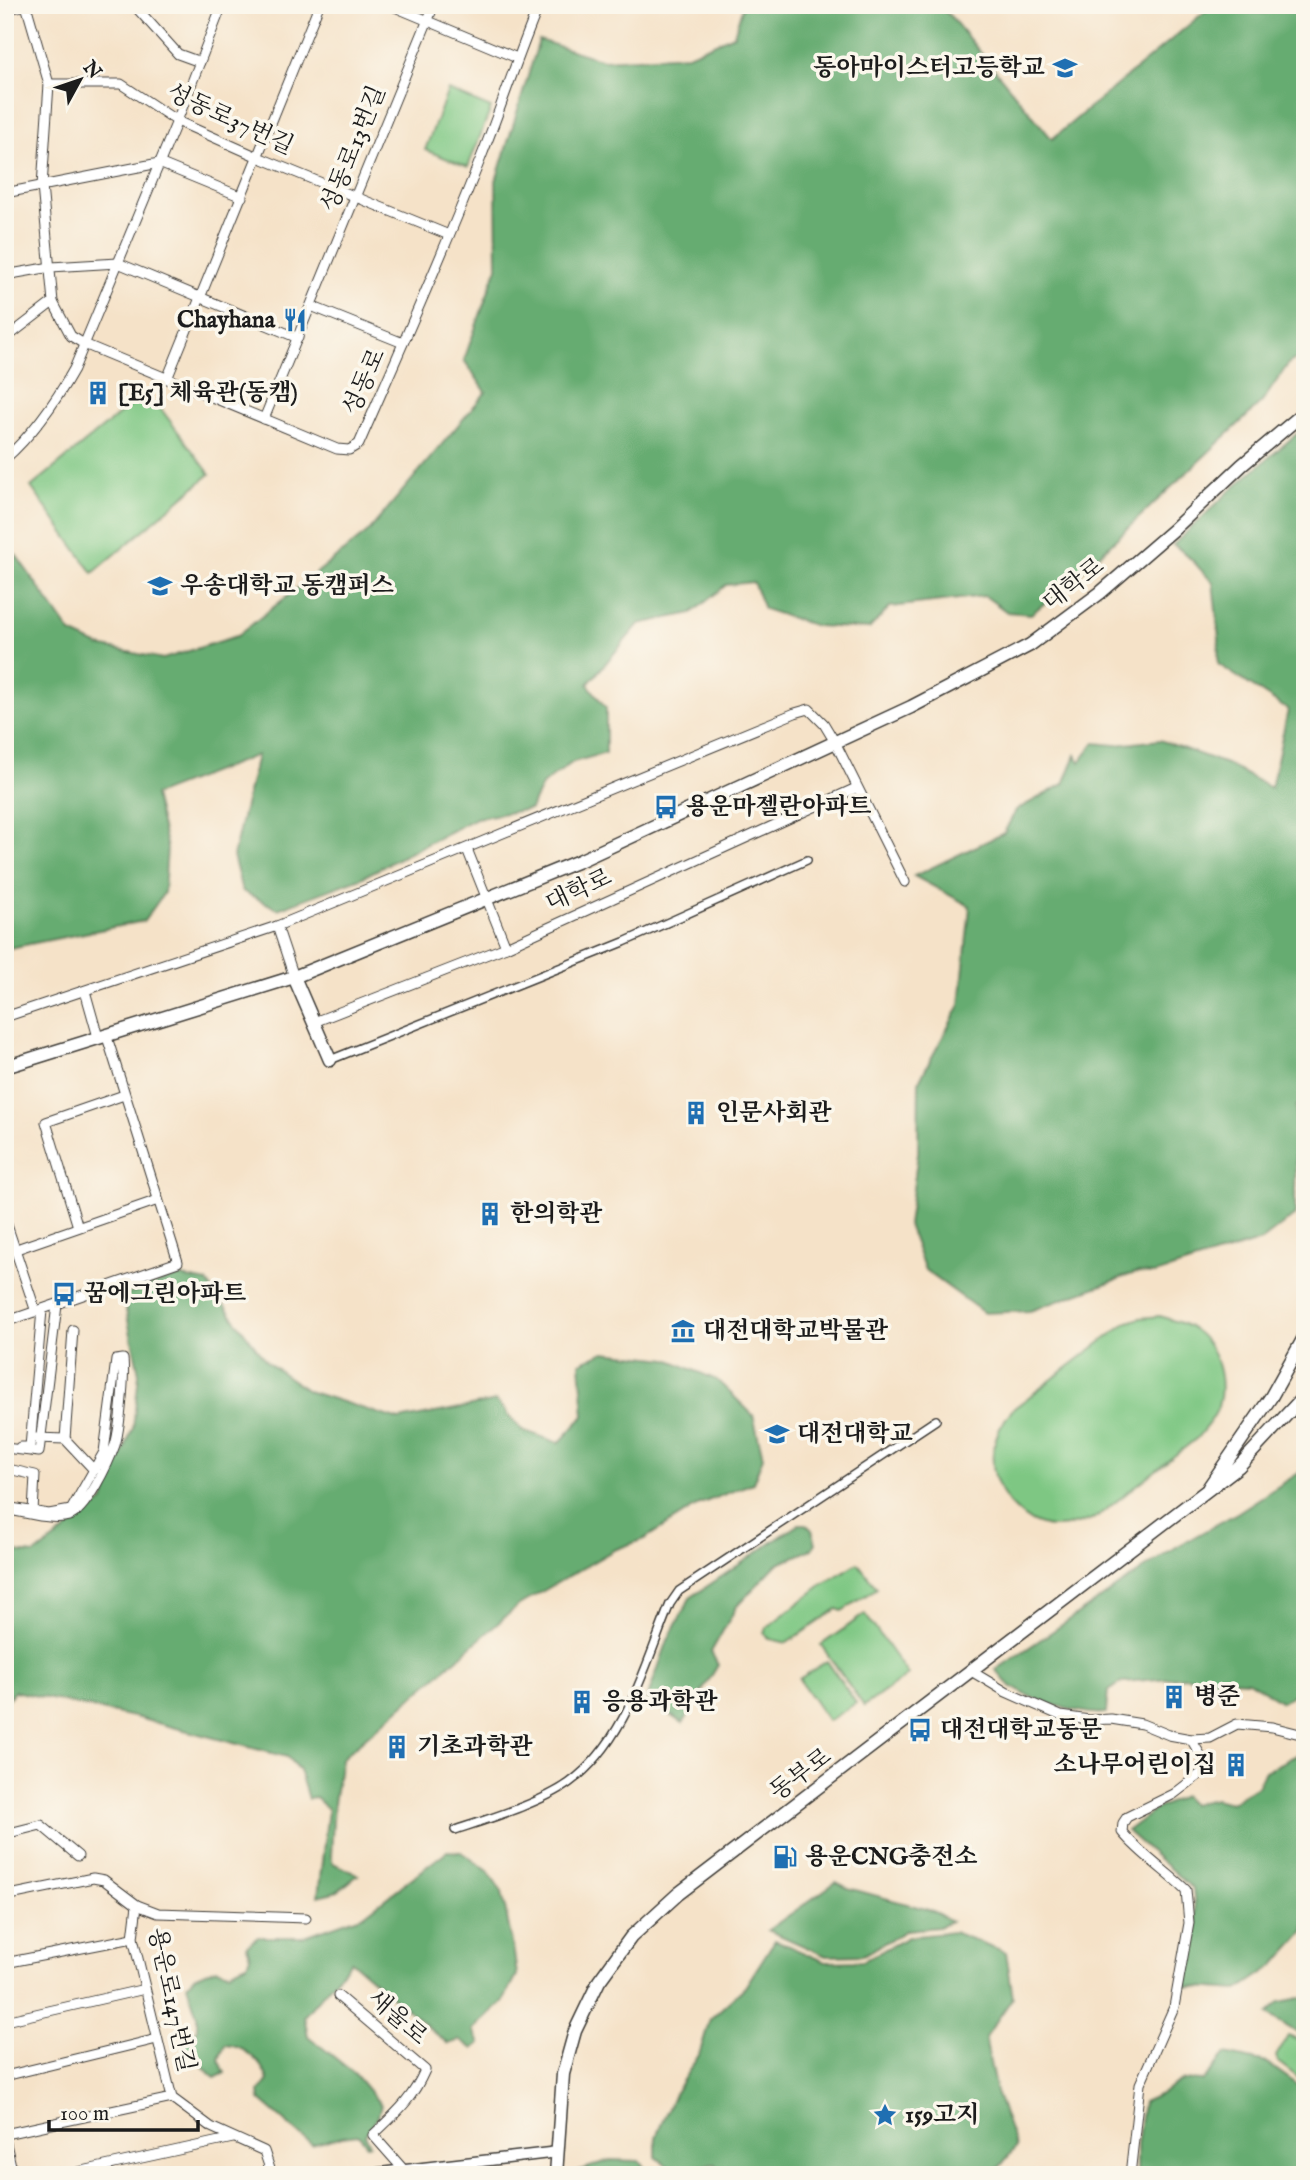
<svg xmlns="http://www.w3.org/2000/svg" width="1310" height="2180" viewBox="0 0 1310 2180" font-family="'IM FELL English','Noto Serif KR',serif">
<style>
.green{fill:#7ec783;stroke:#4d7250;stroke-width:2}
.forest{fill:#66ac71;stroke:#416446;stroke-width:2}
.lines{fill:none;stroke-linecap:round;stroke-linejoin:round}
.pedestrian-casing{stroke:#3d3a36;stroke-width:10}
.minor-casing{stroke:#3d3a36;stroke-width:11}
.tertiary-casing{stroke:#3d3a36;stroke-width:13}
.secondary-casing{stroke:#3d3a36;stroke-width:15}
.pedestrian{stroke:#fff;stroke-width:7}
.minor{stroke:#fff;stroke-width:9}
.tertiary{stroke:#fff;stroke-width:10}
.secondary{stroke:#fff;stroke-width:12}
.labels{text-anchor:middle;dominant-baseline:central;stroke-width:7;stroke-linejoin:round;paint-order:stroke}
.poi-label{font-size:24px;font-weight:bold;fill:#1c1c1c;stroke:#fbf7ec;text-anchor:start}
.street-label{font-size:24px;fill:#1c1c1c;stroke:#fbf7ec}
</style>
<rect width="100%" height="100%" fill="#fbf7ec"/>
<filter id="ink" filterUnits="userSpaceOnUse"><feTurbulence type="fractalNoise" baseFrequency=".0143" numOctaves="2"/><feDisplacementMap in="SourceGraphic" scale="14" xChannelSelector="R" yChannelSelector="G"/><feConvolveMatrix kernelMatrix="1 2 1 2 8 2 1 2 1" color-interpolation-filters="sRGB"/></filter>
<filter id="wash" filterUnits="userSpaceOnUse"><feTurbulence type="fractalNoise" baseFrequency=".00686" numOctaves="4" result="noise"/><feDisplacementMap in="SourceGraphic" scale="28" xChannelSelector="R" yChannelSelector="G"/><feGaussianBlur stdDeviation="1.57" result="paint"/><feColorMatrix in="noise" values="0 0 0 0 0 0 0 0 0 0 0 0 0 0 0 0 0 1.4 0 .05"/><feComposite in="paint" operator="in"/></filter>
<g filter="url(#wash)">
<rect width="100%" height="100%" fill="#f5e2c8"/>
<g class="green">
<path d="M448,90L491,108L468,167L425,150Z"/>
<path d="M139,398L161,409L210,474L93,573L31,487Z"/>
<path d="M1160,1316C1170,1320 1182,1322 1191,1328C1216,1343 1226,1380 1218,1407C1215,1418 1204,1429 1197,1438L1095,1518C1081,1523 1067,1528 1052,1527C1035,1526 1021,1516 1010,1504C985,1473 988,1438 1013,1409L1126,1323L1140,1318Z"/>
<path d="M858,1563L877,1588L842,1611L837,1609L787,1643L770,1639L764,1634L766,1628L823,1584Z"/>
<path d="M865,1614L908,1675L864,1706L821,1645Z"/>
<path d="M827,1661L856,1703L828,1721L799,1679Z"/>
<path d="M1288,2036L1305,2043V2083L1278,2062L1276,2056Z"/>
</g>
<g class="forest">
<path d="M743,5H938L951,17L1052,139L1208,9L1265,13L1277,5H1305V354L1289,363L1262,402L1064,588L1031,614L1007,612L985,596L890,607L869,629L816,626L764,609L753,582L726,585L692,613L639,624L588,684L606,708V753L573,762L543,784L530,809L476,818L361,878L278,909L242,891L233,856L257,755L154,795L167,848L164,893L144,921L5,949V553L16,555L71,633L99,646L163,659L237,636L368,532L486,392L464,360L497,267L496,181L539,40L603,60L688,55L734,35Z"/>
<path d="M1305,427V1103L1296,1106L1295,1215L1261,1241L1155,1274L1135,1273L1030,1311L984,1313L925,1270L908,1225L918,1153L919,1081L960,1005L970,906L914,876L1004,833L1016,810L1064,784L1076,755L1080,762L1094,743L1116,745L1160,740L1226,764L1271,788L1288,710L1218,664L1219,639L1213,582C1199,570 1189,553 1173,545L1234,487Z"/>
<path d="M177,1276L207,1282L267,1362L308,1391L399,1420L496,1401L522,1430L559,1443L584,1416L580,1363L604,1352L668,1359L717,1380L753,1415L763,1457L753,1483L700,1504L644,1539L614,1550L519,1605L341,1759L334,1803L331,1856L333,1863L358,1875L338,1891L318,1896L328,1809L316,1798L308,1799L299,1770L287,1757L138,1718L14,1691L5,1704V1551L35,1554L103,1502L133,1428L139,1374L123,1296Z"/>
<path d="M1305,1469V1689L1282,1702L1248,1681L1182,1677L1123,1682L1108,1691L1106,1713C1082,1716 1025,1699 1007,1683C1003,1679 999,1674 996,1670L1176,1547L1237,1513Z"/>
<path d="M799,1524H806L812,1530L816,1543L812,1549L776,1565L737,1606L711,1652L718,1665L683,1723L647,1699L668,1640L690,1598Z"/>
<path d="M1299,1754L1305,1759V1931L1275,1965L1238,1990L1183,1986L1197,1928L1193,1889L1127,1831L1156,1809L1183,1796L1191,1804L1215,1799L1230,1803L1257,1786L1265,1771Z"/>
<path d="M447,1851L461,1852L488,1871L502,1892L514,1953L517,1975L503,2002L473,2030L480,2043L473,2049L461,2040L448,2044L351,1961L304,2016L308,2036L355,2074L381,2105L378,2116L365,2135L370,2144L367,2145L358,2134L343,2136L312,2145L260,2100L259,2092L268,2080C262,2062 244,2045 225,2045L219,2059L225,2073L215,2078C202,2069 201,2058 186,2052L182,2044L197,2030V2016L187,1985L194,1977L216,1968L229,1972L247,1964L250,1957L247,1946L258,1937H302L364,1915Z"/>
<path d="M836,1882L848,1888L933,1911L951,1921L939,1927L907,1930L863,1955L826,1956L768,1930Z"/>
<path d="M953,1932L1006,1952L1013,1997L985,2038L996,2092L1016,2147L998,2169L982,2175H718L716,2164L674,2170L656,2157V2137L674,2094L699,2055L710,2019L745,1987L775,1940L825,1962L863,1961L908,1937Z"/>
<path d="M1305,1997V2038L1268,2014L1280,2002Z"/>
<path d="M1225,2054L1267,2063L1305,2090V2175H1137V2144L1143,2102L1161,2094L1183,2080L1203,2081Z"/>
<path d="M610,2160L639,2161L650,2174L567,2175Z"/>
</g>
</g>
<g filter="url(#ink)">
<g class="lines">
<g class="pedestrian-casing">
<g id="pedestrian">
<path d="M330,1060L624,942L807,860"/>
<path d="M455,1830C488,1819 541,1803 569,1783C626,1742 645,1665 670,1604L679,1591L936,1420"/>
</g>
</g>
<g class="minor-casing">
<g id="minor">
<path d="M26,5L49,84L42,186L53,302L71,336L84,344L337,449L349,450L359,444C401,348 444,252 482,155C502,105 518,55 539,5"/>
<path d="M134,5L178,54L200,62"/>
<path d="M390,5L517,58"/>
<path d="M5,10L27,5"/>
<path d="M49,84H121L177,121L258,157L449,235"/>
<path d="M5,193L159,163L242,197"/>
<path d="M5,275L51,267L118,263L298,338"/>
<path d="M311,306L403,343"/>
<path d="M5,339L53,302"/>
<path d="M167,379L319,5"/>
<path d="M264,419L434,5"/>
<path d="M5,459C34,433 55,403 74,369L177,121L222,5"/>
<path d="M467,849L506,947"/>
<path d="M277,926L294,977"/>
<path d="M85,991L98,1037"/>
<path d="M5,1017L277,926L795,713L809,709L824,724L836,744L905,882"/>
<path d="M314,1022L506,947L856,788"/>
<path d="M5,1219L36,1312"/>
<path d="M78,1227L46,1122L124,1095"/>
<path d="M5,1253L158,1200"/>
<path d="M5,1322L178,1262L106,1034"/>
<path d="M36,1438L65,1439L94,1470"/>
<path d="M65,1439L73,1330"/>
<path d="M20,1447H30L42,1310"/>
<path d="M5,1448L39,1452L57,1305"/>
<path d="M5,1507L49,1514L71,1510L104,1452L116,1360L123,1359C125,1375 120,1429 115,1445C109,1462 86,1511 69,1516C54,1521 22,1512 5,1509"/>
<path d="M6,1507L8,1469L35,1475L33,1512"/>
<path d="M971,1671L1006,1692L1061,1716L1089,1720L1111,1719L1142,1724L1169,1735L1191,1739L1210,1738L1237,1724L1272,1727L1296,1733"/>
<path d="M5,1834L41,1825L78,1856"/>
<path d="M5,1896L93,1878L104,1880L137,1905L158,1913L306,1918"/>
<path d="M137,1905L133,1938L172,2098L211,2127L264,2151L272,2175"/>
<path d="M5,1963L133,1938"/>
<path d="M338,1996L425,2070C412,2100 396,2113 373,2135L403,2169"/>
<path d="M5,2021L145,1989"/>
<path d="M5,2076L157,2039"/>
<path d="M5,2134L172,2098"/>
<path d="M5,2139L13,2175"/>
<path d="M64,2175L233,2138"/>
<path d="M1130,2175L1140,2084L1174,2007L1189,1923L1186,1890C1166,1871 1139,1853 1122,1832L1123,1823L1127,1817L1174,1794L1208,1768L1191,1739"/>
</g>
</g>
<g class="tertiary-casing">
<path id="tertiary" d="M363,2175L558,2152"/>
</g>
<g class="secondary-casing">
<g id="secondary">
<path d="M294,977L330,1060"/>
<path d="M5,1067L294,977L579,861L911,707L1030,645L1100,593L1173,530L1242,465L1305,412"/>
<path d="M1209,1487L1271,1397L1305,1336"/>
<path d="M556,2175L563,2074L575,2031L599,1981L631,1937L678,1894L1239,1466L1305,1395"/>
</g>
</g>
<use href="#pedestrian" class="pedestrian"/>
<use href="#minor" class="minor"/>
<use href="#tertiary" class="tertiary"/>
<use href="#secondary" class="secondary"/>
</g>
</g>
<defs>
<g id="school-bare" transform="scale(1.89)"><path d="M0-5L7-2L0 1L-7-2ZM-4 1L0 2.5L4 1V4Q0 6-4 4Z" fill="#1f6fb2" stroke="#fbf7ec" stroke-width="2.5" paint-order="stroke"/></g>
<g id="restaurant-bare" transform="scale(1.89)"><path d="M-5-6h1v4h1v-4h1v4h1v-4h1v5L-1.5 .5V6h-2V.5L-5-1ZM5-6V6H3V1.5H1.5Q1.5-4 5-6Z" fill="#1f6fb2" stroke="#fbf7ec" stroke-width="2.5" paint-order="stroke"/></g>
<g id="building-bare" transform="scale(1.89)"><path d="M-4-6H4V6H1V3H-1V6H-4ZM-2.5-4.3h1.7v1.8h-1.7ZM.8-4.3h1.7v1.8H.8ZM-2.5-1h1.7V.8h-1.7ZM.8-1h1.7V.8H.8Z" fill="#1f6fb2" stroke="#fbf7ec" stroke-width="2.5" paint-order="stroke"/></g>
<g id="university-bare" transform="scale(1.89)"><path d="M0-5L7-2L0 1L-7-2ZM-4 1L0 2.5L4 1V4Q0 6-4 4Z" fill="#1f6fb2" stroke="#fbf7ec" stroke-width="2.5" paint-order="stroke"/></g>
<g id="bus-bare" transform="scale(1.89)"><path d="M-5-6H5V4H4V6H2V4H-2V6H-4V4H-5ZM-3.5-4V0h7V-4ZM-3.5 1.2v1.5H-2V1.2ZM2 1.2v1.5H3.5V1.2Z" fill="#1f6fb2" stroke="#fbf7ec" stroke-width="2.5" paint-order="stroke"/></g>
<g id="museum-bare" transform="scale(1.89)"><path d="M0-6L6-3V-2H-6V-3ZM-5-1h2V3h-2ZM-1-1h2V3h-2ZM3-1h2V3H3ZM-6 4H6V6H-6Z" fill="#1f6fb2" stroke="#fbf7ec" stroke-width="2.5" paint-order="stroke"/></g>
<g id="fuel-bare" transform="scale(1.89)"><path d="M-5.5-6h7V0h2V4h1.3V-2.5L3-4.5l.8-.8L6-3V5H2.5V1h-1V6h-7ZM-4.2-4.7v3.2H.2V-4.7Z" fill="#1f6fb2" stroke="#fbf7ec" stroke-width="2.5" paint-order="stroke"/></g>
<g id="sight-bare" transform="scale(1.89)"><path d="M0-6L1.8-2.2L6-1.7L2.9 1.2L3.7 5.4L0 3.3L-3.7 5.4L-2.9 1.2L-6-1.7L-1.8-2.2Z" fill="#1f6fb2" stroke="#fbf7ec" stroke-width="2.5" paint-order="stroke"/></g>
</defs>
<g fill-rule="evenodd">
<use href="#school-bare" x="1065" y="68"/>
<use href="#restaurant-bare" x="295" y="320"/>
<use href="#building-bare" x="98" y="393"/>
<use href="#university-bare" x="160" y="586"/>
<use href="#bus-bare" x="666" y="807"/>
<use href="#building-bare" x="696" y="1113"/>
<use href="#building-bare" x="490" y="1214"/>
<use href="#bus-bare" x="64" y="1294"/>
<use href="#museum-bare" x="683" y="1331"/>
<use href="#university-bare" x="777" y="1434"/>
<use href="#building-bare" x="1174" y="1697"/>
<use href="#building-bare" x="582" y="1702"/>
<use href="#bus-bare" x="920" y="1730"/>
<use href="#building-bare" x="397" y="1747"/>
<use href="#building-bare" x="1236" y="1765"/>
<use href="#fuel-bare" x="785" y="1857"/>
<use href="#sight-bare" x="885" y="2115"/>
</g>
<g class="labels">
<g class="poi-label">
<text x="1045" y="68" text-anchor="end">동아마이스터고등학교</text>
<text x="275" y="320" text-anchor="end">Chayhana</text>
<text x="118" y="393">[E5] 체육관(동캠)</text>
<text x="180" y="586">우송대학교 동캠퍼스</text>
<text x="686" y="807">용운마젤란아파트</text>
<text x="716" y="1113">인문사회관</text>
<text x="510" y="1214">한의학관</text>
<text x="84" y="1294">꿈에그린아파트</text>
<text x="703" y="1331">대전대학교박물관</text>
<text x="797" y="1434">대전대학교</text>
<text x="1194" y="1697">병준</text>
<text x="602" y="1702">응용과학관</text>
<text x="940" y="1730">대전대학교동문</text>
<text x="417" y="1747">기초과학관</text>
<text x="1216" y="1765" text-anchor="end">소나무어린이집</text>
<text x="805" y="1857">용운CNG충전소</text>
<text x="905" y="2115">159고지</text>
</g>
<g class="street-label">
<text transform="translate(230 120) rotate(25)">성동로37번길</text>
<text transform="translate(354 149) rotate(-68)">성동로13번길</text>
<text transform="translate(365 382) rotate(-66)">성동로</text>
<text transform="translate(1074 585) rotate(-38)">대학로</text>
<text transform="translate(579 891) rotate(-25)">대학로</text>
<text transform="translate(801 1775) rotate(-37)">동부로</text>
<text transform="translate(171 2000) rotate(78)">용운로147번길</text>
<text transform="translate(397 2018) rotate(41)">새울로</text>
</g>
</g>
<rect width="1310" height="2180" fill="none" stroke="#fbf7ec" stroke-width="28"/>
<g transform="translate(80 80) rotate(50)" stroke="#fbf7ec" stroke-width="5" paint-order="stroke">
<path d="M0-5L12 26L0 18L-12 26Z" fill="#1c1c1c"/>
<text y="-10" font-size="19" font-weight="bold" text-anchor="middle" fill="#1c1c1c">N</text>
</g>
<path d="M49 2120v10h149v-10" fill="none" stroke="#1c1c1c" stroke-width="3.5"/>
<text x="60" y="2120" font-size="21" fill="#1c1c1c" stroke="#fbf7ec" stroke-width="5" paint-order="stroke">100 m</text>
</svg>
